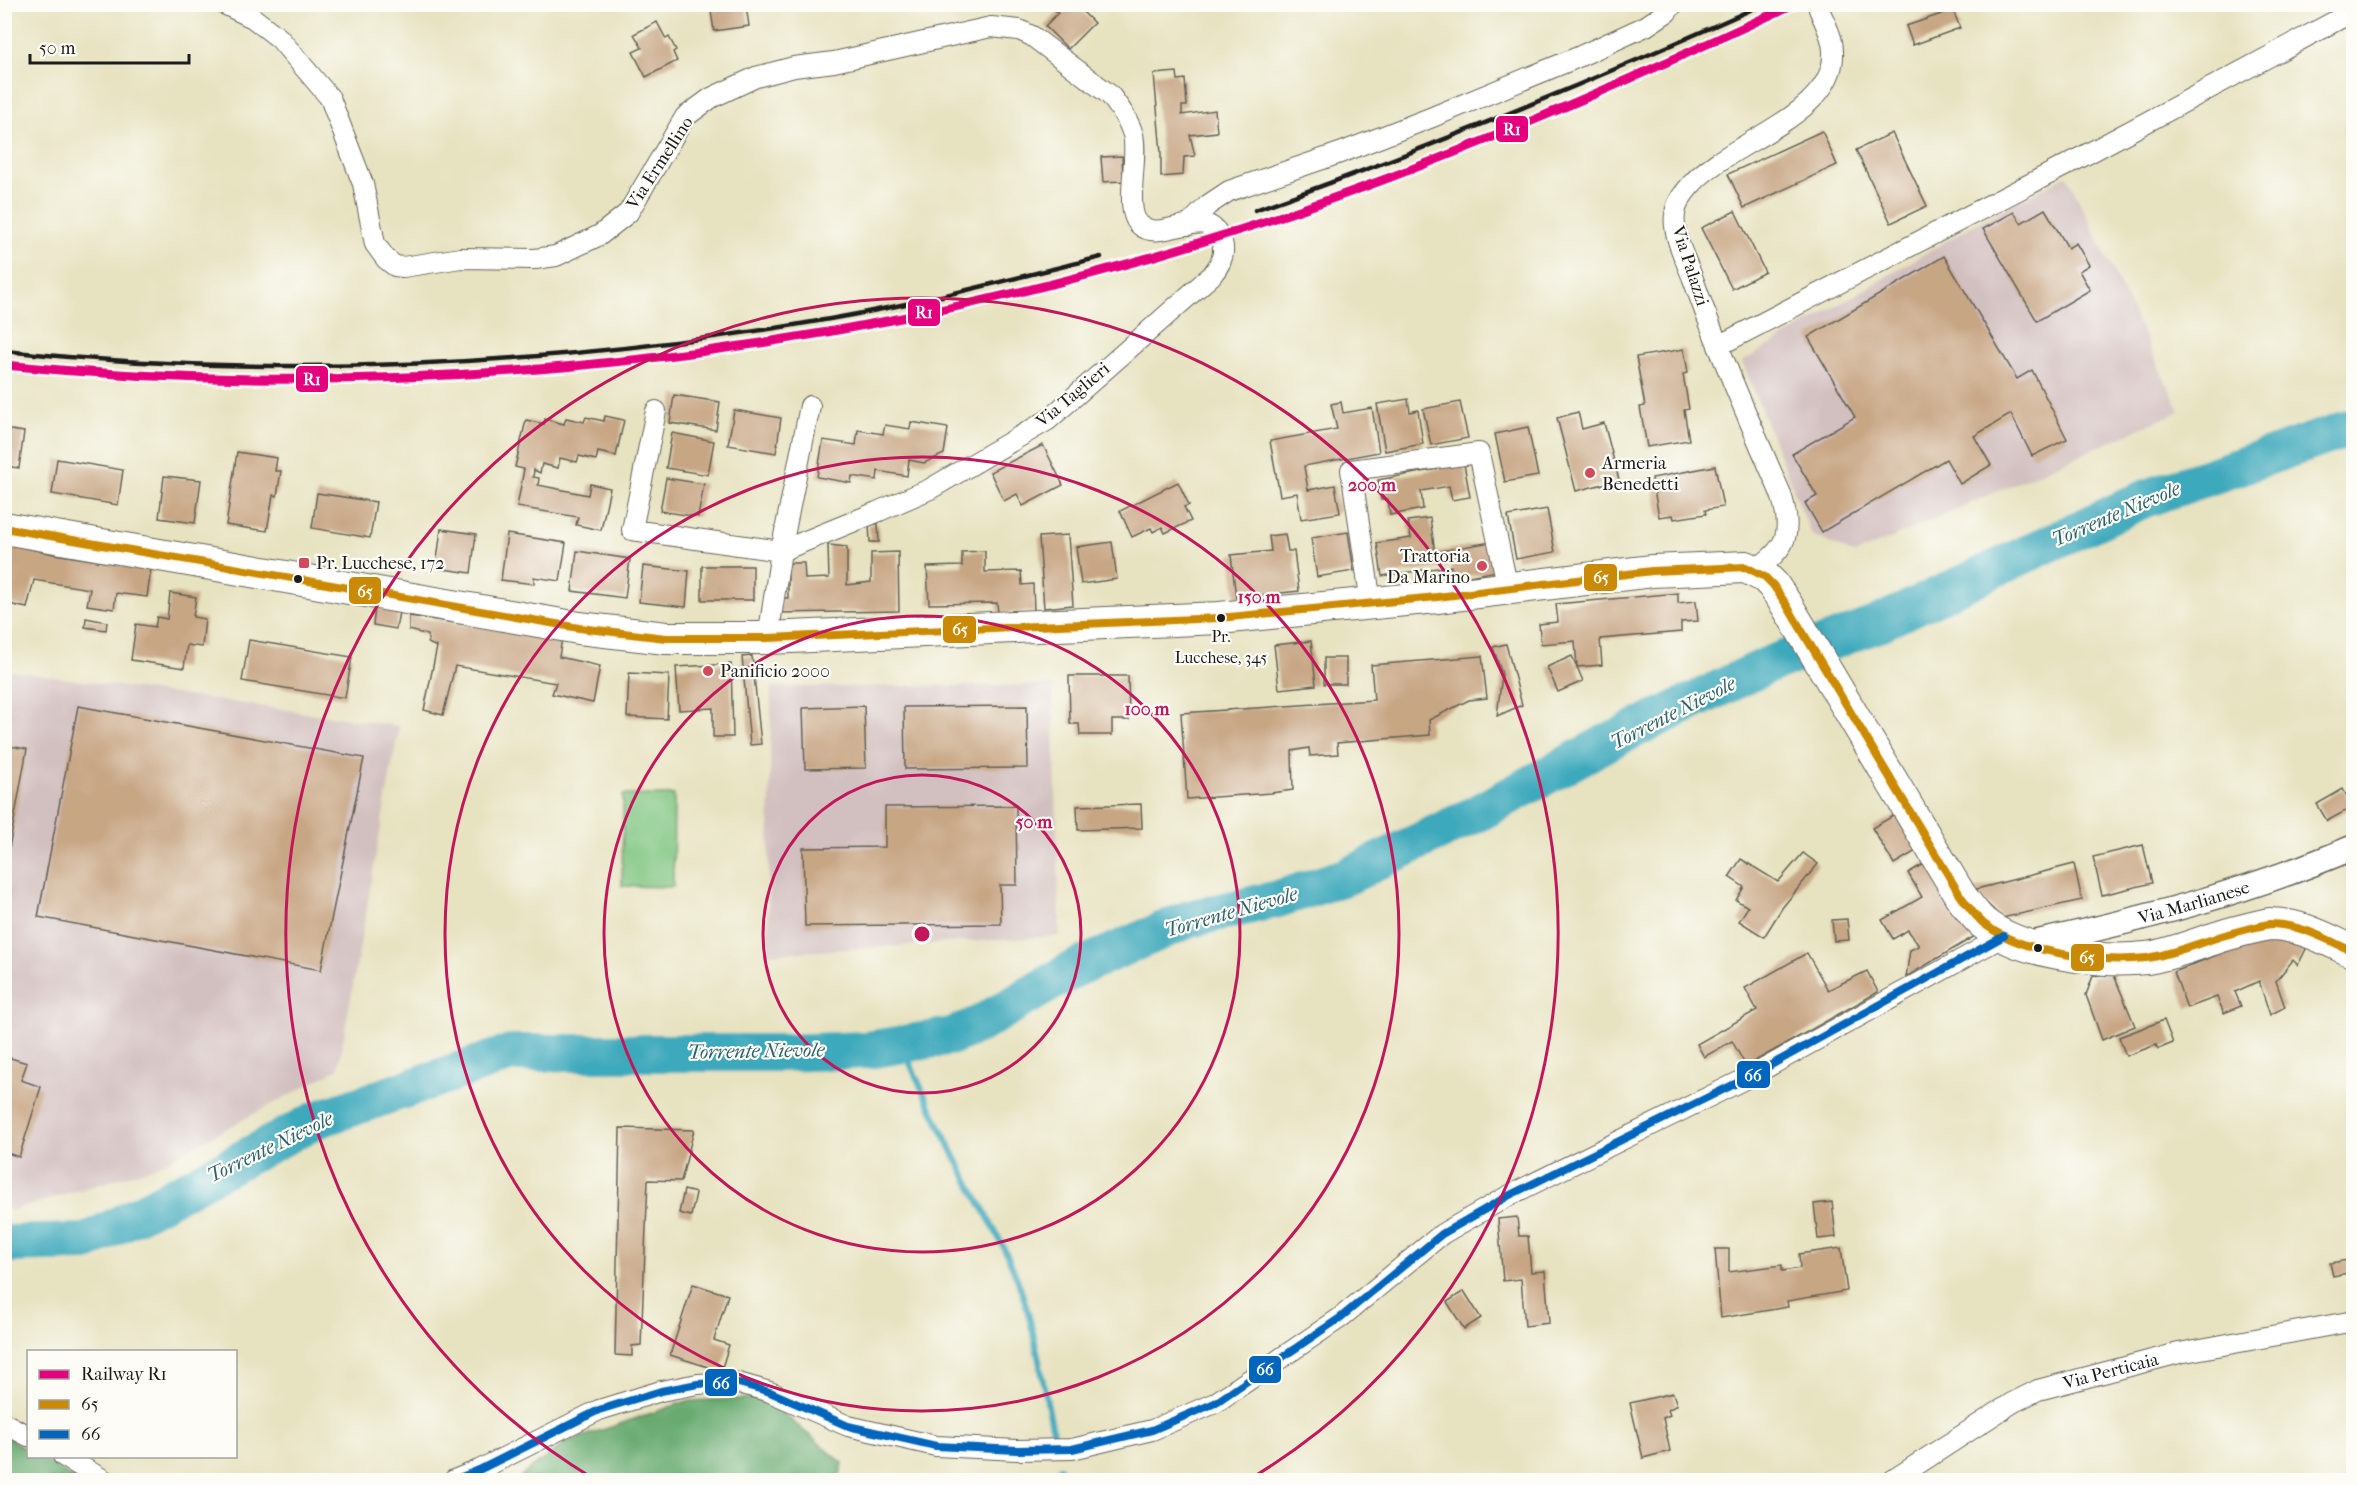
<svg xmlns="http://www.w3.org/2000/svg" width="2358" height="1485" viewBox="0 0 2358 1485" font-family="'IM FELL French Canon',serif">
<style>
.industrial{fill:#d2bfbf}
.green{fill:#7fc581;stroke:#4e704e;stroke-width:1.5}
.forest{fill:#67aa6f;stroke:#426346;stroke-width:1.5}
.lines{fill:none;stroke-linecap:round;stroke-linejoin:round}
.stream{stroke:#3da9bc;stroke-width:6}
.river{stroke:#3da9bc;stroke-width:38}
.building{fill:#c7a684}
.minor-casing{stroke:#636155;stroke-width:22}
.tertiary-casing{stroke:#636155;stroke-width:27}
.primary-casing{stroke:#636155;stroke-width:34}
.minor{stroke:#fff;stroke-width:20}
.tertiary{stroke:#fff;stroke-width:24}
.primary{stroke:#fff;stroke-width:32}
.rail{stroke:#1c1c1c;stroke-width:4.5}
.bus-1-casing{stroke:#fdfcf7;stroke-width:12}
.bus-2-casing{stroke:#fdfcf7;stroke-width:12}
.bus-1{stroke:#cb8a06;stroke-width:8}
.bus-2{stroke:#0065bd;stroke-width:8}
.rail-1-casing{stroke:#fdfcf7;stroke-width:14}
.rail-1{stroke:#e5007d;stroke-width:9}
.ring{fill:none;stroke:#c2185b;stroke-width:3}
.poi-dot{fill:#d1495b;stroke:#fdfcf7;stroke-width:2}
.bus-dot{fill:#1c1c1c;stroke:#fdfcf7;stroke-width:2}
.labels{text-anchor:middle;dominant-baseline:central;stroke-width:4.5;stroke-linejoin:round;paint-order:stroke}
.bus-label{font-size:16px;fill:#1c1c1c;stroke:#fdfcf7}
.street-label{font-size:18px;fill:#1c1c1c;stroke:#fdfcf7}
.poi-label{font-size:18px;fill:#1c1c1c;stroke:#fdfcf7;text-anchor:start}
.water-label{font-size:20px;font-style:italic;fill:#2c626c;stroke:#fdfcf7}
.centre{fill:#c2185b;stroke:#fdfcf7;stroke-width:3}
.ring-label{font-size:18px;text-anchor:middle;font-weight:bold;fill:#c2185b;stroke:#fdfcf7;stroke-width:4.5;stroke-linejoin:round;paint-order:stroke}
.line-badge{stroke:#fdfcf7;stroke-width:2}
.badge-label{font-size:16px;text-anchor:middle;font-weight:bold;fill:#fff}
</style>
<rect width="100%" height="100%" fill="#fdfcf7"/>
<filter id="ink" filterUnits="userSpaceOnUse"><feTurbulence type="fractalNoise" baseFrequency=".0167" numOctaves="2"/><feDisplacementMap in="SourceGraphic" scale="12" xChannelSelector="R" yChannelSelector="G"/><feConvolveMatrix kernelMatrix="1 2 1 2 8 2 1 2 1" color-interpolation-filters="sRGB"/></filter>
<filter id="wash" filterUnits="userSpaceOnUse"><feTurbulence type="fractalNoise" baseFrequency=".008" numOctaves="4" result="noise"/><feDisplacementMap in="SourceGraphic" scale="24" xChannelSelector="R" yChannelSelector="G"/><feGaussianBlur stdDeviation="1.35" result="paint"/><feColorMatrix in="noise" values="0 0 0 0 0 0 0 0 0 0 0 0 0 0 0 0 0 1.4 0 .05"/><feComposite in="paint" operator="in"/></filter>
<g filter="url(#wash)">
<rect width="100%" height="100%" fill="#e7e2c0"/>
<g class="industrial">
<path d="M2067,175L2180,411L1855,554L1812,535L1742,362L1968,228Z"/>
<path d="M5,670L399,726L338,1069L155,1167L11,1211L5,1208Z"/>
<path d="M1053,685L1060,936L768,954L771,687Z"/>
</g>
<path class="green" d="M623,795H674L673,887L622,886Z"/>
<g class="forest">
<path d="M764,1398L843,1463L839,1480H516L567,1442L687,1401Z"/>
<path d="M5,1436L28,1451V1456L38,1457L77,1480H5Z"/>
</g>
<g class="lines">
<g class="stream">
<path d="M901,1044C920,1085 938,1125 959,1164C981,1207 1009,1250 1023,1296C1038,1341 1043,1388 1054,1435"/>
<path d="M1060,1468L1062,1480"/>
</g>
<path class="river" d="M4,1244L86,1242L316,1120L511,1053H781L868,1050L952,1036L980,1024L1074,969L1189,919L1278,899L1348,876L1480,812L1608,742L1766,666L1875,625L2144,499L2354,427"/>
</g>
<g id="blocks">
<g class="building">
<path d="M1049,4H1075L1094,23L1068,49L1045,26L1058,13Z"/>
<path d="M746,6L749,26L714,31L711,11Z"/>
<path d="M1953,10L1960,28L1913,45L1906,26Z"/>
<path d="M657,22L666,39L669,37L676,50L673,52L677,61L646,77L633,52L642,48L634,34Z"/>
<path d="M1177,72L1178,80L1185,79L1187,106H1182V115L1215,110L1217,132L1190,135L1195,156L1184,157L1183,175L1161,177V153L1154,74Z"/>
<path d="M1822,131L1837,165L1744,208L1728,174Z"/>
<path d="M1892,133L1927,206L1891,223L1856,150Z"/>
<path d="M1122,156L1123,181L1103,182L1101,157Z"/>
<path d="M2045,209L2068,248L2076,243L2089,265L2079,271L2090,290L2037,321L1983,229L2014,212L2021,223Z"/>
<path d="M1735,211L1765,272L1732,289L1701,228Z"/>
<path d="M1944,256L2017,379L2032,370L2067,439L2032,456L2011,414L1974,436L1991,465L1960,484L1946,459L1822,532L1805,503L1817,496L1792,454L1855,417L1808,337Z"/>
<path d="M1684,349L1688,373L1683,374L1689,409L1684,410L1689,440L1647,447L1640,407L1645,406L1636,357Z"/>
<path d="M674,395L720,402L716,430L670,423Z"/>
<path d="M1408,399L1410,412L1418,410L1423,444L1385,451L1377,404Z"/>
<path d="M1341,402L1343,413L1372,408L1379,452L1304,466L1308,490L1335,485L1340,513L1301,519L1297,493L1280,496L1270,441L1337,429L1331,404Z"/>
<path d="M1460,402L1468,438L1431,445L1423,409Z"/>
<path d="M734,410L781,418L776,453L728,445Z"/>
<path d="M1578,412L1582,429L1604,423L1619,480L1576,491L1557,418Z"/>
<path d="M605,416L624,420L616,456L598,452L596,460L579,456L577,462L560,458L558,468L542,464L540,473L534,470L533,477L539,478L538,485L588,495L590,484L610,488L601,530L576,525L578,517L517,507L524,469L515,467L526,420L544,424L545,419L564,424L566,418L584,422L586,417L604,421Z"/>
<path d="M911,422L948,428L944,454L924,463L909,460L907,476L878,471L877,480L852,476L851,483L817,477L823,440L856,445L858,430L883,434L885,425L910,429Z"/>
<path d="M1528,427L1538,476L1505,482L1495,434Z"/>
<path d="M4,429L24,432L19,468L4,466Z"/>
<path d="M672,433L714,441L708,475L666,468Z"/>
<path d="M1043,445L1063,485L1023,506L1017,494L1004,501L990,472Z"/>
<path d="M237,452L277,458L275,471H281L277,496L273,495L267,531L226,525Z"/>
<path d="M57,459L123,470L118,505L52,494Z"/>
<path d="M1464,464L1470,497L1452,500L1449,486L1421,491L1423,509L1390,515L1388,499L1381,500L1378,480Z"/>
<path d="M1715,466L1723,507L1705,510L1706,514L1674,519L1673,515L1659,517L1652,478Z"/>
<path d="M164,476L201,480L195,523L159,518Z"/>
<path d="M666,478L704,484L698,517L660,511Z"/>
<path d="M1178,482L1189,505L1184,507L1191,521L1165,533L1162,527L1153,532L1151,528L1132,537L1120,511Z"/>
<path d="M317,493L376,502L370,538L312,528Z"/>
<path d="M1547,509L1555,552L1516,559L1508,516Z"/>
<path d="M1430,518L1435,552L1491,542L1497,571L1453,579L1451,566L1382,576L1377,543L1411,538L1408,521Z"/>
<path d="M869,524H878L879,542H870Z"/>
<path d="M441,529L476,534L471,573L436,568Z"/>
<path d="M1348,532L1354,571L1317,577L1311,538Z"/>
<path d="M507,534L566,543L560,581L534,577V584L501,580Z"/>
<path d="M1285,534L1288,551H1294L1299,591L1236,598L1231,555L1271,551L1269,536Z"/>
<path d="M1068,535L1073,605L1044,608L1039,537Z"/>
<path d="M1112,542L1117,579L1081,584L1076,547Z"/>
<path d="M4,543L54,554L151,569L147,597L116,593L114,609L87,605L90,589L34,580L27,608L4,603Z"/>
<path d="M828,545L847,547V585L871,582V553L898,552L899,611L778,613L782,598H788V563H804L805,579L829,578Z"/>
<path d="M577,551L630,559L625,598L572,591Z"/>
<path d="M985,551V572L1021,571L1022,585L1033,584L1034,612L998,613L997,603L929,604L927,567L962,566V552Z"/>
<path d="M643,566L689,571L686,607L639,602Z"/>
<rect x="702" y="566" width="51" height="34"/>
<path d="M170,593L196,597L193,617L205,619L202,647L187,645L184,668L131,660L136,624L155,627L157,617L167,619Z"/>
<path d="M1678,593V603L1696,601L1698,621L1681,622V632L1600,639L1602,665L1577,667L1583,681L1558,692L1547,667L1572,656L1577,667L1575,641L1541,644L1539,624L1558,622L1556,604Z"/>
<path d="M375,608L399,612L396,629L373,625Z"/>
<path d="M409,616L562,639L559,657L600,666L593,703L552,694L556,683L455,666L443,715L424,710L437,647L428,643V635L409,630Z"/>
<path d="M86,618L107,622L106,630L85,627Z"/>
<path d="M249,640L352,657L345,698L242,681Z"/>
<path d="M1311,641L1316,685L1279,689L1274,645Z"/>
<path d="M1506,644L1522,705L1497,716L1502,674L1493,647Z"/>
<path d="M752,656L761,744L750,745L742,657Z"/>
<path d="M1482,656L1487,698L1469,700L1429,720L1430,735L1337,743L1338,754L1310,756L1309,748L1292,751L1293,790L1271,793L1187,799L1181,713L1374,700L1371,665Z"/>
<rect x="1324" y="658" width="22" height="26"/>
<path d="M731,664L733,737H713V708L679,710L676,667Z"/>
<path d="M629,673L669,675L667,719L627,717Z"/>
<path d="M1069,676H1128L1129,720H1112V735H1080L1079,724H1070Z"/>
<path d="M78,706L364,758L321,970L38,917Z"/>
<path d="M864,706L866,768L805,769L803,708Z"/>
<path d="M1027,706L1028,768L905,769L904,707Z"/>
<path d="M4,745L27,749L6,865H4Z"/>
<path d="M2343,789L2353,807L2327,821L2317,804Z"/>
<path d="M1141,804L1142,828L1078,830L1077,806Z"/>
<path d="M1016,806L1017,885H1000L1001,924L805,926L803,848L885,847V807Z"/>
<path d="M1900,812L1921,848L1894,864L1872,828Z"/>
<path d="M2143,845L2152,883L2102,895L2093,857Z"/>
<path d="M1803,853L1818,864L1782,908L1764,937L1739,921L1748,907L1736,900L1744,887L1729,877L1741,859L1778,882Z"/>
<path d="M1930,860L1975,936L1906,977L1910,950L1919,946L1908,930L1893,939L1882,920L1922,897L1908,873Z"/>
<path d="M2074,864L2082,900L2002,918L1973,890Z"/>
<path d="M1847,919L1849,940L1834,941L1832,920Z"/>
<path d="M2267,935L2307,947L2298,965L2293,960L2276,981L2285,1007L2270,1015L2259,981L2235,992L2241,1006L2224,1013L2217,997L2187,1008L2174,972Z"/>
<path d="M1807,953L1828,990L1867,971L1878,992L1746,1066L1732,1041L1704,1057L1697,1044L1757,1010L1745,988Z"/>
<path d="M2113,973L2135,1026L2102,1040L2086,995L2093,976Z"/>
<path d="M2164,1020L2173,1043L2158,1049L2156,1045L2126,1056L2119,1037Z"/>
<path d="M4,1056L27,1063L21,1080L41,1087L19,1157L4,1152Z"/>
<path d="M620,1128L694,1130L681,1181L648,1180L641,1345L632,1346V1356L615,1355Z"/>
<path d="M684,1190L696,1193L691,1216L679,1213Z"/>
<path d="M1832,1202L1836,1237L1818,1239L1814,1204Z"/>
<path d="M1517,1217L1519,1236H1528L1531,1272L1545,1271L1549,1323L1525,1326L1521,1279L1503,1281L1498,1219Z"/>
<path d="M1841,1248L1847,1291L1787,1301L1788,1307L1721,1318L1715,1249H1729V1272L1782,1265V1271L1800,1268L1799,1254Z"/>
<path d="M2354,1259V1272L2333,1276L2330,1263Z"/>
<path d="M693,1284L728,1295L714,1340L729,1345L721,1371L670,1355Z"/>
<path d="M1464,1291L1481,1318L1464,1329L1447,1302Z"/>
<path d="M1673,1393L1677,1405L1668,1410L1670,1415L1663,1418L1670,1451L1643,1458L1630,1403Z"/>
</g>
</g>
</g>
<g filter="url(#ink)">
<use href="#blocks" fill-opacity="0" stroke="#636155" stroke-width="1.5"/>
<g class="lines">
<g class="minor-casing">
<g id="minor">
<path d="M224,4L253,18L279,38L330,98L363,184L375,244L386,259L395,266L403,267L461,258L535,259L556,256L600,235L628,213L685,117L711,98L756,77L794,67L834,62L991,27L1019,30L1032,36L1110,95C1119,107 1129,120 1133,135C1139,158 1123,211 1140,225C1162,245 1208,200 1222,242C1226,255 1219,267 1211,276L1048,420L930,489L877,512L781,551L632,530L656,411"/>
<path d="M1189,225L1208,205L1229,191L1340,153L1430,118L1576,58L1646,26L1667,12L1673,4"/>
<path d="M1718,346L2076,160L2354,11"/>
<path d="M1754,570C1788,549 1793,532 1781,494C1750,423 1719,352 1693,279C1686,260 1672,235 1675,214C1676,203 1683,194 1690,186C1726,142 1837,116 1833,51C1833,36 1824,22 1819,9"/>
<path d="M1371,603L1351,470L1479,453L1508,589"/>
<path d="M768,638L781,551L810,406"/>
<path d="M4,1423L28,1436"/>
<path d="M63,1456L104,1480"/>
<path d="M454,1480L479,1470L599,1410L661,1391L698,1384L735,1382L770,1392L848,1426L936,1446L1017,1450L1072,1449L1152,1430L1215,1403L1340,1318L1442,1234L1508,1196L1753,1075L2004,936"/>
<path id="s1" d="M1893,1480L2012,1403L2038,1390L2179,1353L2354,1321"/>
</g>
</g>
<g class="tertiary-casing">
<g id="tertiary">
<path id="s2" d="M2029,944C2140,920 2249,892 2354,847"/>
</g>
</g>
<g class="primary-casing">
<path id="primary" d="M4,528L579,628L666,638H768L1219,618L1437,597L1652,571L1746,567L1765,577L1773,585L1786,604L1960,895C1967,905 1974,915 1983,923C2020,953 2100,963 2146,958C2170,955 2193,945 2216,938C2233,932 2251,928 2269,924C2300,924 2326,939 2354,952"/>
</g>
<use href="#minor" class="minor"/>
<use href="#tertiary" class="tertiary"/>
<use href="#primary" class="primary"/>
<g class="rail">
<path d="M1255,210C1428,149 1597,79 1764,4"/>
<path d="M4,351C277,380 560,366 830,319C921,303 1011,279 1101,257"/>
</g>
<g class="bus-1-casing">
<path id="bus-1" d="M4,528L579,628L666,638H768L1219,618L1437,597L1652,571L1746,567L1765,577L1773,585L1786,604L1960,895C1967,905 1974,915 1983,923C2020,953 2100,963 2146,958C2170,955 2193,945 2216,938C2233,932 2251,928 2269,924C2300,924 2326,939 2354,952"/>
</g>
<g class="bus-2-casing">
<path id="bus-2" d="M454,1480L479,1470L599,1410L661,1391L698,1384L735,1382L770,1392L848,1426L936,1446L1017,1450L1072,1449L1152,1430L1215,1403L1340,1318L1442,1234L1508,1196L1753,1075L2004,936"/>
</g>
<use href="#bus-1" class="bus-1"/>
<use href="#bus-2" class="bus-2"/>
<g class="rail-1-casing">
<path id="rail-1" d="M4,365C422,407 862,355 1261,223C1443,163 1620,85 1794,4"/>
</g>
<use href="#rail-1" class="rail-1"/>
</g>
</g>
<g class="ring">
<circle cx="922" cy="934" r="159"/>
<circle cx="922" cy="934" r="318"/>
<circle cx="922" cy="934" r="477"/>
<path d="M594 1479A636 636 0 1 1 1250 1479"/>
</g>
<g class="poi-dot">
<circle cx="1590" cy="473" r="6"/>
<rect x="298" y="557" width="12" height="12" rx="3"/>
<circle cx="1482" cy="566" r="6"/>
<circle cx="708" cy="671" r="6"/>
</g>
<g class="bus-dot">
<circle cx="298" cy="579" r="5"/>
<circle cx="1221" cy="618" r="5"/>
<circle cx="2038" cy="948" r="5"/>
</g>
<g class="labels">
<g class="bus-label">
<text x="1221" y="636">Pr.<tspan x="1221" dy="21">Lucchese, 345</tspan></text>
</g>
<g class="street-label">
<text transform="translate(660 163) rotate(-57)">Via Ermellino</text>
<text transform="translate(1690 266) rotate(72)">Via Palazzi</text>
<text transform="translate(1073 395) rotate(-40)">Via Taglieri</text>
<text stroke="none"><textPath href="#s2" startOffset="170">Via Marlianese</textPath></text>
<text stroke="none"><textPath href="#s1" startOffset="246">Via Perticaia</textPath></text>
</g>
<g class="poi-label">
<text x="1602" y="463">Armeria<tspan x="1602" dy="21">Benedetti</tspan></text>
<text x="1470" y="556" text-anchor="end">Trattoria<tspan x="1470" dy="21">Da Marino</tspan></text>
<text x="316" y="563">Pr. Lucchese, 172</text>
<text x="720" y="671">Panificio 2000</text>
</g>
<g class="water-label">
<text transform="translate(2116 514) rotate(-23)">Torrente Nievole</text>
<text transform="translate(1673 713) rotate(-27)">Torrente Nievole</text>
<text transform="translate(1231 912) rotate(-16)">Torrente Nievole</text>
<text transform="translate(756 1051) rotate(-1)">Torrente Nievole</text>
<text transform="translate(270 1147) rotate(-26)">Torrente Nievole</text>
</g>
</g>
<circle cx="922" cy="934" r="9" class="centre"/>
<g class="ring-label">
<text x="1372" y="491">200 m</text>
<text x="1259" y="603">150 m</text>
<text x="1147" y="715">100 m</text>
<text x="1034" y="828">50 m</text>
</g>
<g class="line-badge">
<rect x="1495" y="115" width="34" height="28" rx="6" fill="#e5007d"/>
<rect x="907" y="298" width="34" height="29" rx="6" fill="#e5007d"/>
<rect x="295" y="365" width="34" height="28" rx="6" fill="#e5007d"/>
<rect x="1583" y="563" width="35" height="29" rx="6" fill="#cb8a06"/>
<rect x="348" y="576" width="34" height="29" rx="6" fill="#cb8a06"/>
<rect x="942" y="615" width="35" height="29" rx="6" fill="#cb8a06"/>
<rect x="2070" y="943" width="35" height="29" rx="6" fill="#cb8a06"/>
<rect x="1736" y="1060" width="35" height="29" rx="6" fill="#0065bd"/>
<rect x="1248" y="1355" width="34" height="29" rx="6" fill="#0065bd"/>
<rect x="704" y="1368" width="34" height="29" rx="6" fill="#0065bd"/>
</g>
<g class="badge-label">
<text x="1512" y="135">R1</text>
<text x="924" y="318">R1</text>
<text x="312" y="385">R1</text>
<text x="1601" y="583">65</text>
<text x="365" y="597">65</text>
<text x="960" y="635">65</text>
<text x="2087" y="963">65</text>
<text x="1753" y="1081">66</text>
<text x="1265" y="1375">66</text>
<text x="721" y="1389">66</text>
</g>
<rect width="2358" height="1485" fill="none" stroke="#fdfcf7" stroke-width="24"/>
<rect x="27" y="1350" width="210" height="108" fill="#fdfcf7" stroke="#a3a29f" stroke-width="1.5"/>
<rect x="39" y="1370" width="30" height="9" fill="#e5007d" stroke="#a3a29f" stroke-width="1.5"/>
<text x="81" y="1380" font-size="18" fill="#1c1c1c">Railway R1</text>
<rect x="39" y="1400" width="30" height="9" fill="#cb8a06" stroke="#a3a29f" stroke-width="1.5"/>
<text x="81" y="1410" font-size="18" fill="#1c1c1c">65</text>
<rect x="39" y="1430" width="30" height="9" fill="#0065bd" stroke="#a3a29f" stroke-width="1.5"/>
<text x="81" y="1440" font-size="18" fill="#1c1c1c">66</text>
<path d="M30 54v9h159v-9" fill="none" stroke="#1c1c1c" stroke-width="3"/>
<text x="39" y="54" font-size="18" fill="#1c1c1c" stroke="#fdfcf7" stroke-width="4.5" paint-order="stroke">50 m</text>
</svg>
